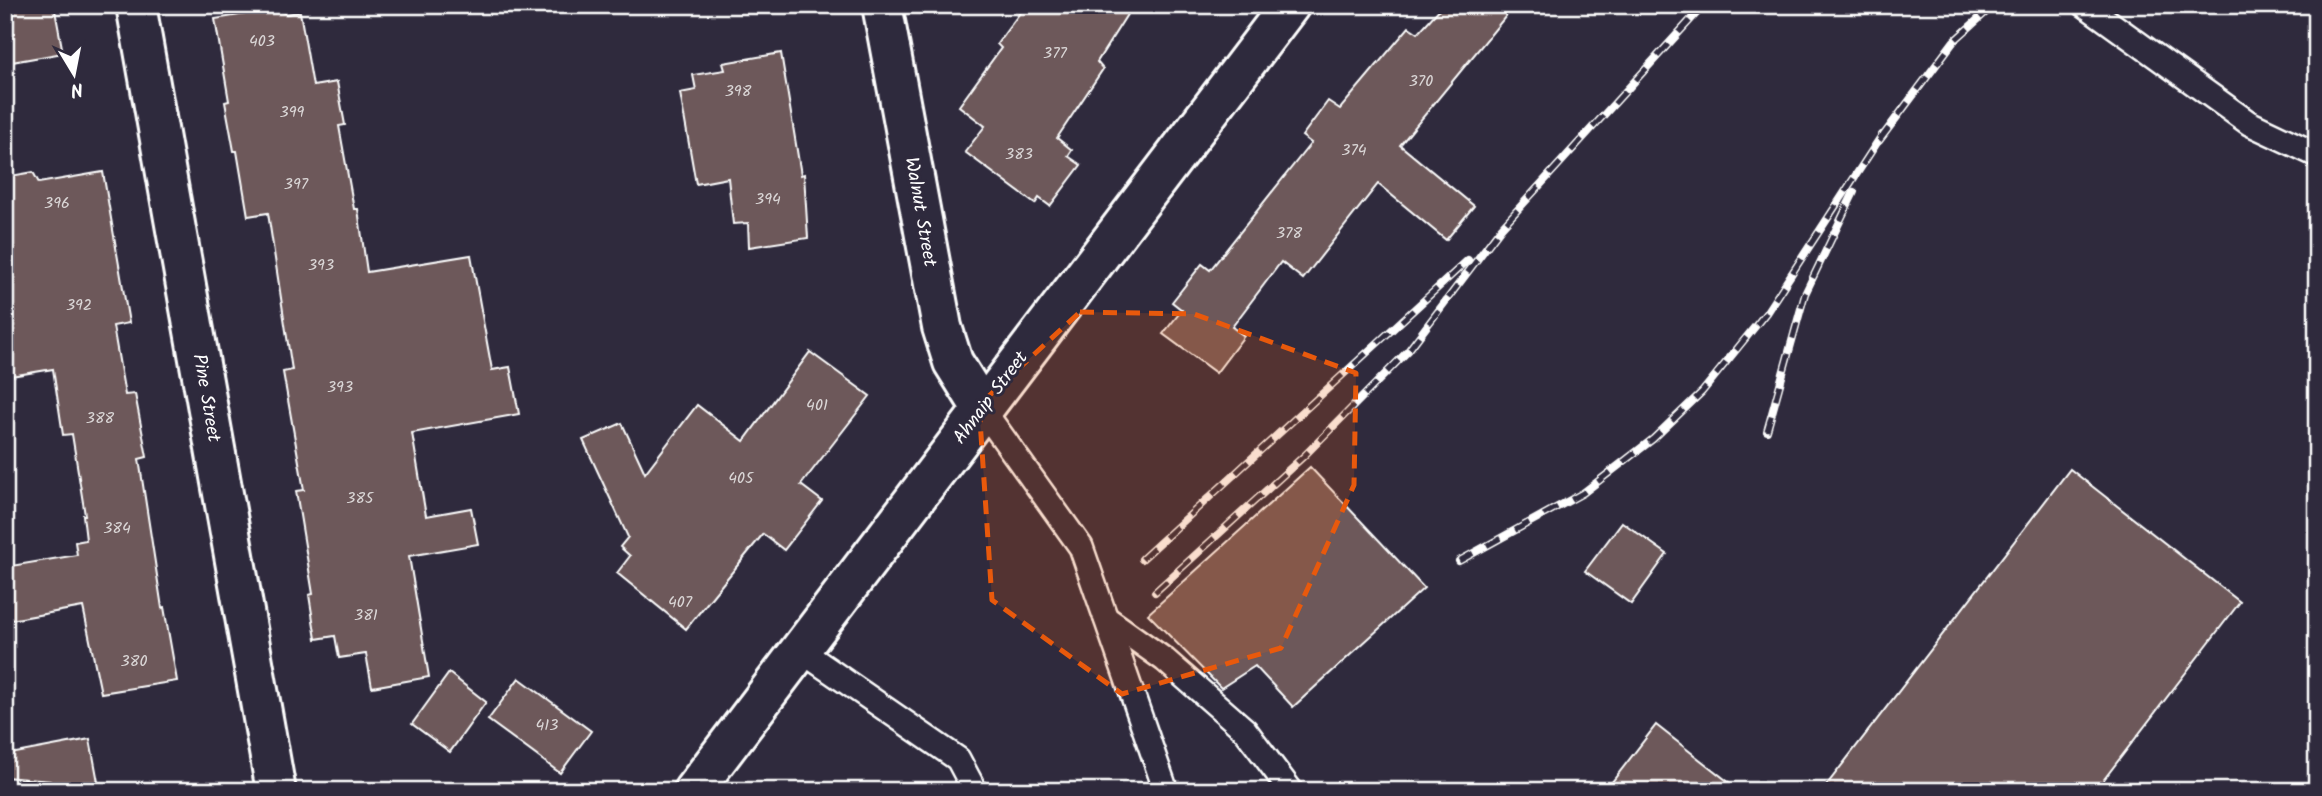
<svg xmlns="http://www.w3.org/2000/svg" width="2322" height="796" viewBox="0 0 2322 796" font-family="Kalam,sans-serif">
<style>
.building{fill:#6d595a;stroke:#fff;stroke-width:2}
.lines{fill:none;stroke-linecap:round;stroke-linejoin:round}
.lane-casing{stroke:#fff;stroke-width:28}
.street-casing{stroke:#fff;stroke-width:44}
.secondary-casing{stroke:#fff;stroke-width:44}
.lane{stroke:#2f2a3d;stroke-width:23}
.street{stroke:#2f2a3d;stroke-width:38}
.secondary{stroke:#2f2a3d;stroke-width:38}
.rail-casing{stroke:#fff;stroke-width:8}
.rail{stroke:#2f2a3d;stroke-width:5;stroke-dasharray:16;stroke-linecap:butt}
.marked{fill:#e8590c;fill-opacity:0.2;stroke:#e8590c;stroke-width:5;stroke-dasharray:14 9;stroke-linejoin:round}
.labels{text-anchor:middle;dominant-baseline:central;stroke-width:6;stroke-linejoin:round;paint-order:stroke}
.number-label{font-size:16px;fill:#dad6d6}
.street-label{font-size:19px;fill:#fff;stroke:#2f2a3d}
</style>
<rect width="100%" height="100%" fill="#2f2a3d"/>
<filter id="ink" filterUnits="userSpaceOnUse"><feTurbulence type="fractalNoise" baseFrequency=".0143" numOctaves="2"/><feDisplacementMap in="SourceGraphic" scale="14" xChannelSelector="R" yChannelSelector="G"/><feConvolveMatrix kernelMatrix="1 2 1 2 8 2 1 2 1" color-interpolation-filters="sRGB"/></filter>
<g filter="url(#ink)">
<g class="building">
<path d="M5,5H54L63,53L12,62L5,25Z"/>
<path d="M1031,5H1133L1097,62L1103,69L1057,138L1072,150L1068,156L1081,165L1050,206L1039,198L1035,204L965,152L985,126L959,106L1001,48L997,44L1019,14Z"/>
<path d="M1443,5H1515L1400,145L1474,206L1446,240L1378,184L1303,279L1281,262L1232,327L1244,336L1216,373L1163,334L1182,310L1172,302L1202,264L1210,270L1311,143L1302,136L1328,101L1340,109L1409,27L1418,33Z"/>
<path d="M276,9L286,14L300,12L313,86L337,82L345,125L339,126L354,209H358L367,272L471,255L492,370L510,367L519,414L412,433L426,516L471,508L478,544L409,556L429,677L372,687L366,654L339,658L335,636L316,639L309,595L313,594L296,491L304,490L283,372L292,370L268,213L248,216L237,151H234L225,102L229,101L215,19Z"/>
<path d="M781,53L801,175L804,174L808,238L749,247L748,223L733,224L728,178L696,184L680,93L696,90L693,75L725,70L723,63Z"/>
<path d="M33,172L39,183L103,172L129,323L113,326L125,395L135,394L147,457L139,459L162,608L164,607L177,681L101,693L83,607L5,621V567L77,555L75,542L86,540L83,515H85L72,434L63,435L53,369L5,377V177Z"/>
<path d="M810,352L870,396L801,485L822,501L784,550L763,534L686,629L617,573L630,556L620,547L628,537L583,440L622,423L645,473L697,405L744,441Z"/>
<path d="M1310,467L1424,588L1293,707L1255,666L1221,688L1148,614Z"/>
<path d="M2070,469L2240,602L2095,791H1822Z"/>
<path d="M1622,522L1667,554L1631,604L1585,571Z"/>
<path d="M449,673L486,702L450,752L412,724Z"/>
<path d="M519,678L591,731L560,773L488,720Z"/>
<path d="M1656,725L1740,791H1605Z"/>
<path d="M90,739L98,782L52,791L50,781L5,777V755Z"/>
</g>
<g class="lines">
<g class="lane-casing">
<g id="lane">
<path d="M2085,5L2249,123L2317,155"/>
<path d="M983,410L1081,547L1166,791"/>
<path d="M1106,618L1165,660L1245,730L1291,791"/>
<path d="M800,650L958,759L975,791"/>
</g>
</g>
<g class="street-casing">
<g id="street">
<path d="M136,5L276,791"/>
<path d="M882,5L942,327L953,362L983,410"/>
</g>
</g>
<g class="secondary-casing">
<path id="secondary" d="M693,791L1290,5"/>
</g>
<use href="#lane" class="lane"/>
<use href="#street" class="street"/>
<use href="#secondary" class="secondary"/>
<g class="rail-casing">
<g id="rail">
<path d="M1879,141L1954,41L1994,5"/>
<path d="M1767,431L1805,294L1854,192"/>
<path d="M1142,559L1468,260"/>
<path d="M1459,561L1583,493L1653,439L1702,392L1766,313L1882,135"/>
<path d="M1155,592L1305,455L1408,351L1501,228L1704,5"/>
</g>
</g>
<use href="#rail" class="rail"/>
</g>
</g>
<path class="marked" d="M1080,312L1194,314L1356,373L1354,485L1281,648L1122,694L992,600L979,405Z"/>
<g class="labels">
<g class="number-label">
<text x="262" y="41">403</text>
<text x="1055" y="53">377</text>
<text x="1421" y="81">370</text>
<text x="738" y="91">398</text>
<text x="292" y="112">399</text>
<text x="1354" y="150">374</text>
<text x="1019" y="154">383</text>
<text x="296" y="184">397</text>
<text x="768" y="199">394</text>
<text x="57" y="203">396</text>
<text x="1289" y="233">378</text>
<text x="321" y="265">393</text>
<text x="79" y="305">392</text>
<text x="340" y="387">393</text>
<text x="817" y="405">401</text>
<text x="100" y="418">388</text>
<text x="741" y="478">405</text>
<text x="360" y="498">385</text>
<text x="117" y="528">384</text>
<text x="680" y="602">407</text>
<text x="366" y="615">381</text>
<text x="134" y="661">380</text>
<text x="547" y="725">413</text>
</g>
<g class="street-label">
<text transform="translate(920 212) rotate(80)">Walnut Street</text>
<text transform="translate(206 398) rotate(80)">Pine Street</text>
<text transform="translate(991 398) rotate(-53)">Ahnaip Street</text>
</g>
</g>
<rect width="2322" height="796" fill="none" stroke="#2f2a3d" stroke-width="28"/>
<rect x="14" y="14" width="2294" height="768" fill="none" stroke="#fff" stroke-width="2.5" filter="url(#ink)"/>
<g transform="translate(74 74) rotate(170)" stroke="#2f2a3d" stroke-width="5" paint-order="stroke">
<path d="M0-5L12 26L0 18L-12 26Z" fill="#ffffff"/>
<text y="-10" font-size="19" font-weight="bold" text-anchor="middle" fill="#ffffff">N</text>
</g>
</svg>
